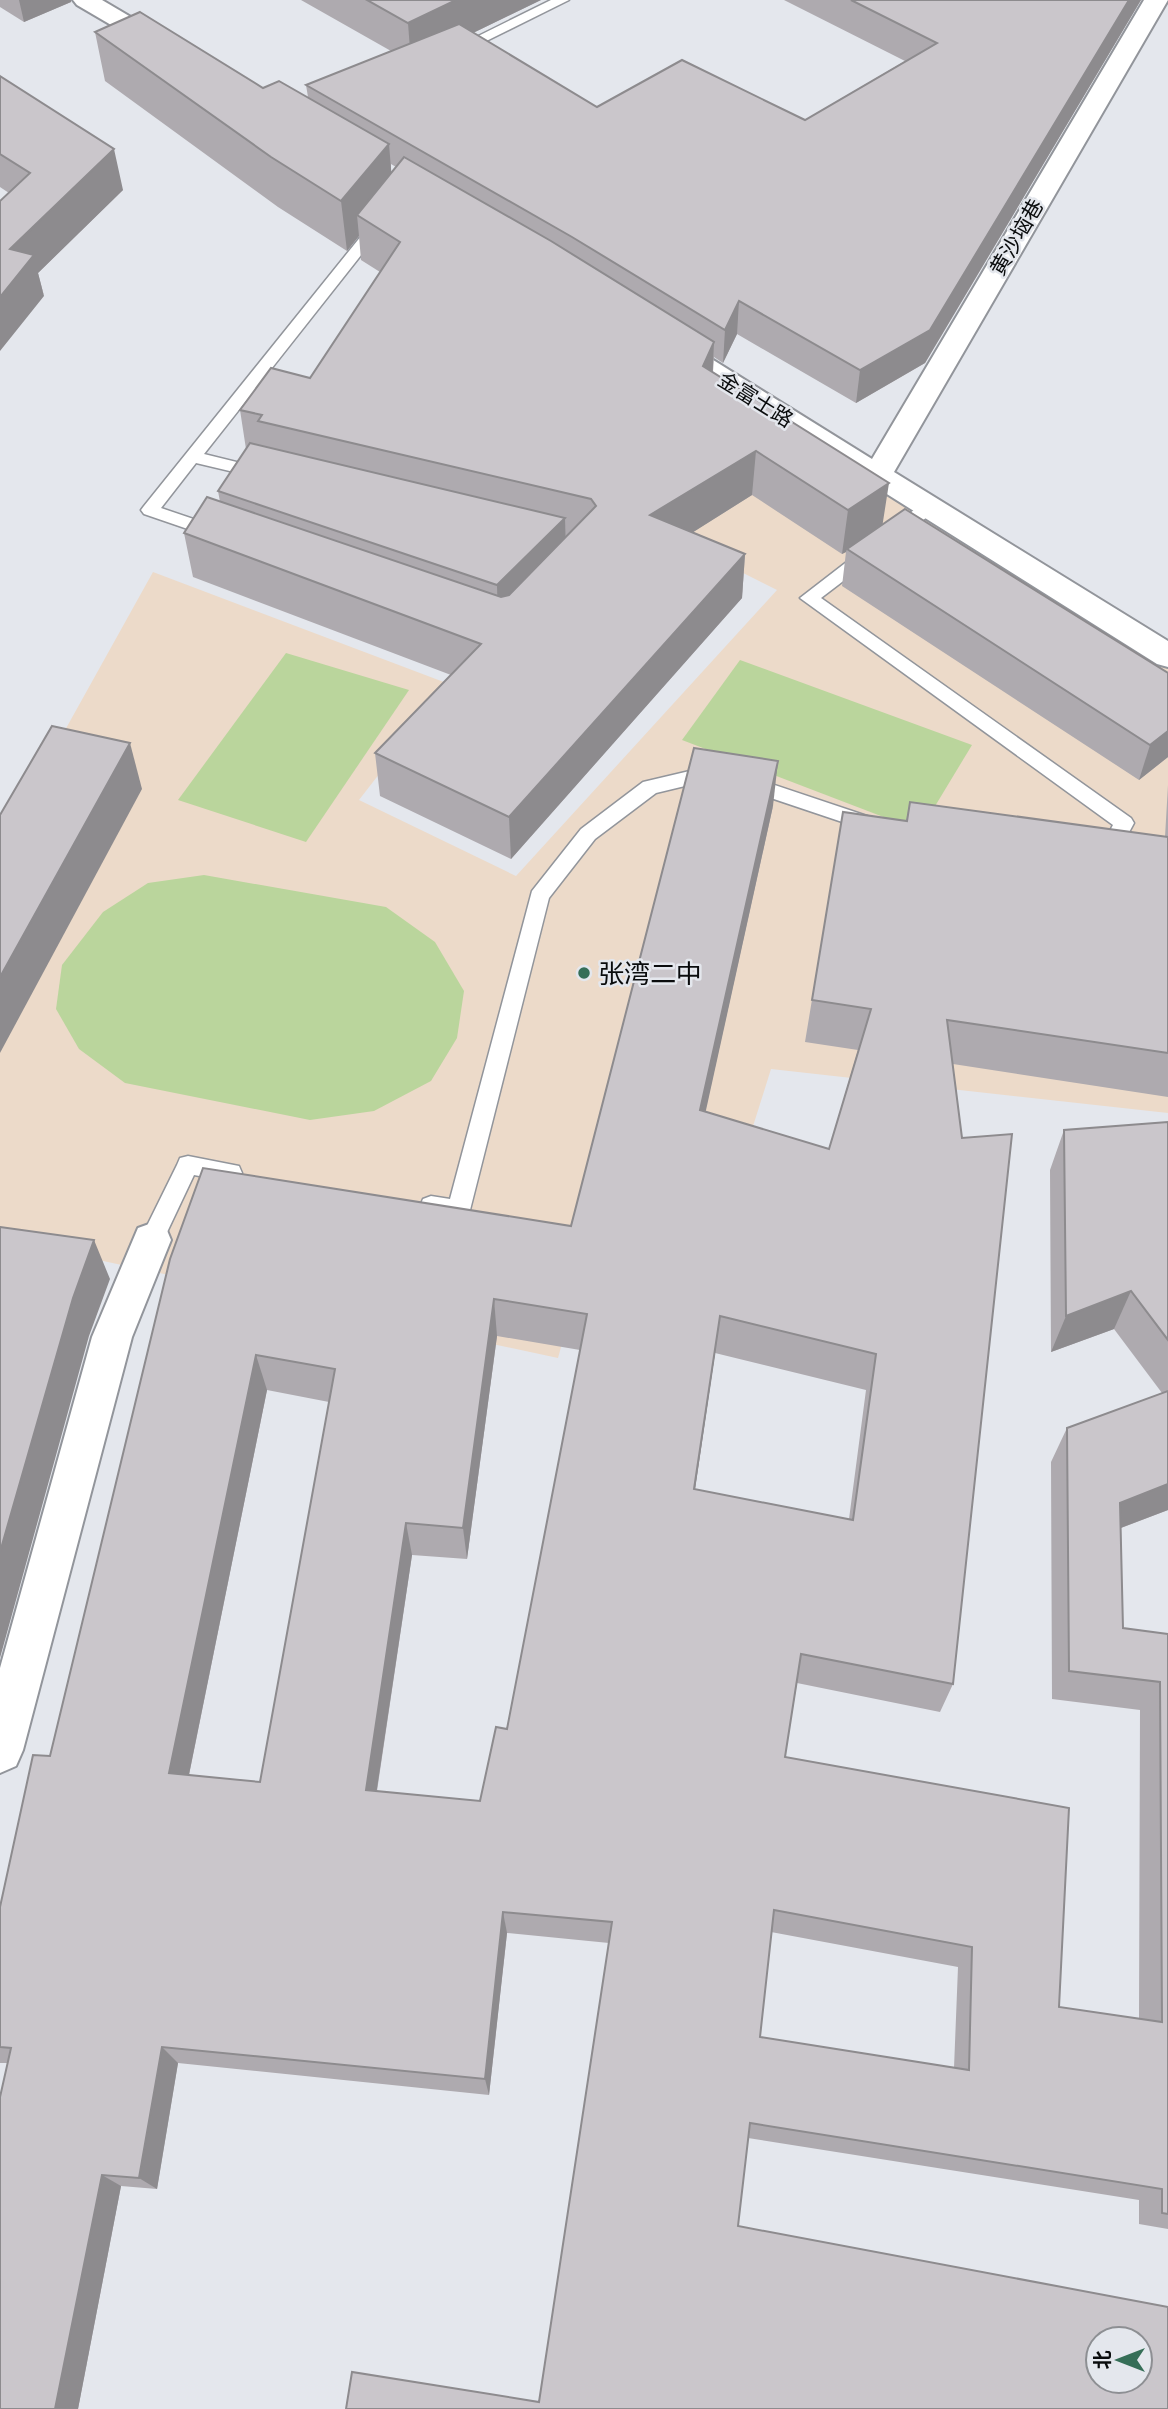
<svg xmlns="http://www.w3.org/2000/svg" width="1168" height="2409" viewBox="0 0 1168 2409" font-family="'Titillium Web','Noto Sans SC',sans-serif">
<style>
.education{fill:#ecdac9}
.green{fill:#bad59c}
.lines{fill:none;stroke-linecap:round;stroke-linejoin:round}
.lane-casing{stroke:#92959b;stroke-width:3}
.street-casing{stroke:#92959b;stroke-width:4}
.secondary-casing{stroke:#92959b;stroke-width:4}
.lane{fill:#fff;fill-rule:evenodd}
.street{fill:#fff;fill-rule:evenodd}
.secondary{fill:#fff;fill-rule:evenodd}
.wall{fill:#aeaaaf;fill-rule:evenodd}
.shaded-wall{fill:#8d8b8e}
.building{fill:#cac6cb;stroke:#8d8b8e;stroke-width:2;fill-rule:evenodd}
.poi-dot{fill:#356e57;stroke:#e4e7ed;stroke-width:2.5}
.labels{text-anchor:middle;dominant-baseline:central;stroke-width:5;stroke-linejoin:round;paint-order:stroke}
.far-street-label{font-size:21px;fill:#0a0c0d;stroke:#e4e7ed}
.poi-label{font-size:26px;fill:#0a0c0d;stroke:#e4e7ed;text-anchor:start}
</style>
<rect width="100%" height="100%" fill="#e4e7ed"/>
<path class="education" d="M767,406L1168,656V1113L771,1069L705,1279L587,1253L558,1358L0,1239V847L153,572L449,684L359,800L516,876L777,590L624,513Z"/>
<g class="green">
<path d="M286,653L409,690L306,842L178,800Z"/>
<path d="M740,660L972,745L920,831L682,740Z"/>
<path d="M204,875L386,907L435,942L464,991L457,1038L431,1081L374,1111L310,1120L125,1083L79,1049L56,1009L62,965L103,912L148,883Z"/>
</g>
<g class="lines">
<g class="lane-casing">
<g id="lane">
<path d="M551,0H569L460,54L455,55L448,51Z"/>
<path d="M379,218L387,223L384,226L204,454L269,470L272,474L269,478L263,479L196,463L161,508L223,529L226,533L223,537H211L144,514L141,510L144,506L374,220Z"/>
<path d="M929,501L938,507L935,511L821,598L1131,818L1134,823L1113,862L1106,864L1099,862L1096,857L1113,825L800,598L923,503Z"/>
<path d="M715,765L876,819L879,824L876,829L869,831L714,779L656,793L595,839L549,898L470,1210L467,1217L459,1220L423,1213L420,1206L423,1199L431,1196L450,1199L532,891L581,829L643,782Z"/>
<path d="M188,1156L239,1166L242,1173L239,1180L231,1182L194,1175L160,1247L152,1250L144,1247L140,1240L177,1165L180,1158Z"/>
</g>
</g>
<g class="street-casing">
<path id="street" d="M152,1223L166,1228L171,1240L132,1337L23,1750L16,1766L0,1773V1668L92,1337L138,1228Z"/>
</g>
<g class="secondary-casing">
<g id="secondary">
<path d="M73,0H102L175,43L179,48L175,53H159L77,5Z"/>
<path d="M1144,0H1168L894,472L1168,641V667L1157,664L658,350L654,344L658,338L668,336L678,338L872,459Z"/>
</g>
</g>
<use href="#lane" class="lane"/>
<use href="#street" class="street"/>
<use href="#secondary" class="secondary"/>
</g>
<g class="wall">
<path d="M0,0H71V2L24,22L0,7Z"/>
<path d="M301,0H541L473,33L597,107L805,120L905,61L784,0H1141L925,363L856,403L737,334L723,363L714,357L713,372L883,524L1168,673V757L1139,780L842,586L846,552L842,554L752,495L693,532L745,554L742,598L511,859L380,796L375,753L451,675L193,577L184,533L220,502L218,491L246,449L240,410L310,378L380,272L361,260L359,236L347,251L278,207L105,81L95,32L263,88L308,97L306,85L391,51ZM391,164L396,167L391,173Z"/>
<path d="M0,76L123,190L38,273L44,296L9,193L0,187Z"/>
<path d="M1168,785V1097L953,1064V1684L940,1712L797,1683L785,1757L1059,2007L1139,2019L1140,1710L1052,1699L1051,1462L1067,1428L1162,1393L1114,1329L1051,1352L1050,1170L1064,1130L1168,1122V1510L1121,1528L1123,1628L1168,1634V2229L1139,2224V2200L748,2138L539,2402L609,1943L507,1933L489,2095L178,2063L157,2189L121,2186L78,2409H0L7,2063H0V1907L50,1756L170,1259L571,1226L773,806L705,1112L829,1149L858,1050L805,1042L843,812L906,821L910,802L1165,837ZM497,1336L580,1350L507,1729L480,1801L377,1791L412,1555L467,1559ZM715,1353L866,1390L849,1519L695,1490ZM267,1390L329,1402L260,1782L189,1775ZM771,1932L958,1967L954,2068L760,2037Z"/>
</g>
<g class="shaded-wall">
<path d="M19,0H71V2L24,22Z"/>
<path d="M456,0H541L411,63L408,23Z"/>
<path d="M1129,0H1141L925,363L856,403L860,370Z"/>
<path d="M389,144L393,193L357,215L359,236L347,251L341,201Z"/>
<path d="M114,149L123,190L38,273L44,296L0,351V297L10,249Z"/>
<path d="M739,301L737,334L723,363L725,330Z"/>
<path d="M714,342L712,387L703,366Z"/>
<path d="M756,451L752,495L649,560L650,515Z"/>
<path d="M889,483L882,528L847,549L846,552L842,554L848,510Z"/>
<path d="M565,518L566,554L498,622L497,585Z"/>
<path d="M745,554L742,598L511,859L509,817Z"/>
<path d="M1168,731V757L1139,780L1150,745Z"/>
<path d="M130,743L142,789L0,1053V977Z"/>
<path d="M778,761L773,806L697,1151L700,1110Z"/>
<path d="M94,1240L110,1279L89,1336L0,1658V1552L73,1298Z"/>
<path d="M1131,1291L1114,1329L1051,1352L1066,1316Z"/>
<path d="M494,1299L497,1336L467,1559L463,1528Z"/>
<path d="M720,1316L715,1353L690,1522L694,1489Z"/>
<path d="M256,1355L267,1390L184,1799L169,1773Z"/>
<path d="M1168,1484V1510L1102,1535L1120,1503Z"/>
<path d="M406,1523L412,1555L373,1815L366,1790Z"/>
<path d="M503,1912L507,1933L489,2095L485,2079Z"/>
<path d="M162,2047L178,2063L157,2189L139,2178Z"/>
<path d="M102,2175L121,2186L78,2409H55Z"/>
</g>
<g class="building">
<path d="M367,0H456L408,23Z"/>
<path d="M851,0H1129L930,330L860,370L739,301L725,330L572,237L306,85L459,24L597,107L682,60L805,120L937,43Z"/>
<path d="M140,12L263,88L279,81L389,144L341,201L271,157L95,32Z"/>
<path d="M0,76L114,149L10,249L34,255L0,297V201L30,173L0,154Z"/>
<path d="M404,157L551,241L714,342L703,366L889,483L848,510L756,451L650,515L745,554L509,817L375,753L481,644L184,533L207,497L501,597L509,595L596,506L591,499L258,421L262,415L240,410L271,368L310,378L400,242L357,215Z"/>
<path d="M250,443L565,518L497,585L218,491Z"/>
<path d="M905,509L1168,673V731L1150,745L847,549Z"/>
<path d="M52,726L130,743L0,977V815Z"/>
<path d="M694,748L778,761L700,1110L829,1149L871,1009L812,1000L843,812L907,821L910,802L1168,837V1053L947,1020L962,1138L1012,1134L953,1684L801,1654L785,1757L1069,1808L1059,2007L1162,2022L1160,1682L1069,1671L1067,1428L1168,1391V1484L1120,1503L1123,1628L1168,1634V2214L1162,2213V2189L750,2123L738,2226L1168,2307V2409H346L352,2372L539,2402L612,1922L503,1912L485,2079L162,2047L139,2178L102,2175L55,2409H0V2097L11,2048L0,2047V1907L33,1755L50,1756L170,1259L203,1168L571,1226ZM494,1299L587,1314L507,1729L496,1727L480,1801L366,1790L406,1523L463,1528ZM720,1316L876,1354L853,1520L694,1489ZM256,1355L335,1369L260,1782L169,1773ZM774,1910L972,1947L969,2070L760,2037ZM1098,2339H1140V2381H1098Z"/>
<path d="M1168,1122V1340L1131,1291L1066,1316L1064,1130Z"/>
<path d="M0,1227L94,1240L73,1298L0,1552Z"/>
</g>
<circle class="poi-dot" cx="584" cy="973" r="7"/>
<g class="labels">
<g class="far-street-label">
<text transform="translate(1016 237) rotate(-60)">黄沙垴巷</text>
<text transform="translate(756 399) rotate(32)">金富士路</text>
</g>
<g class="poi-label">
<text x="598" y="973">张湾二中</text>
</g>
</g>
<g transform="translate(1119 2360) rotate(270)"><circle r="33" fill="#e4e7ed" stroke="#8d8f93" stroke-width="2"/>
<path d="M0-5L12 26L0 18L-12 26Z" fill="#356e57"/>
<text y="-10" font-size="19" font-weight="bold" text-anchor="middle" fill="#0a0c0d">北</text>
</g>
</svg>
